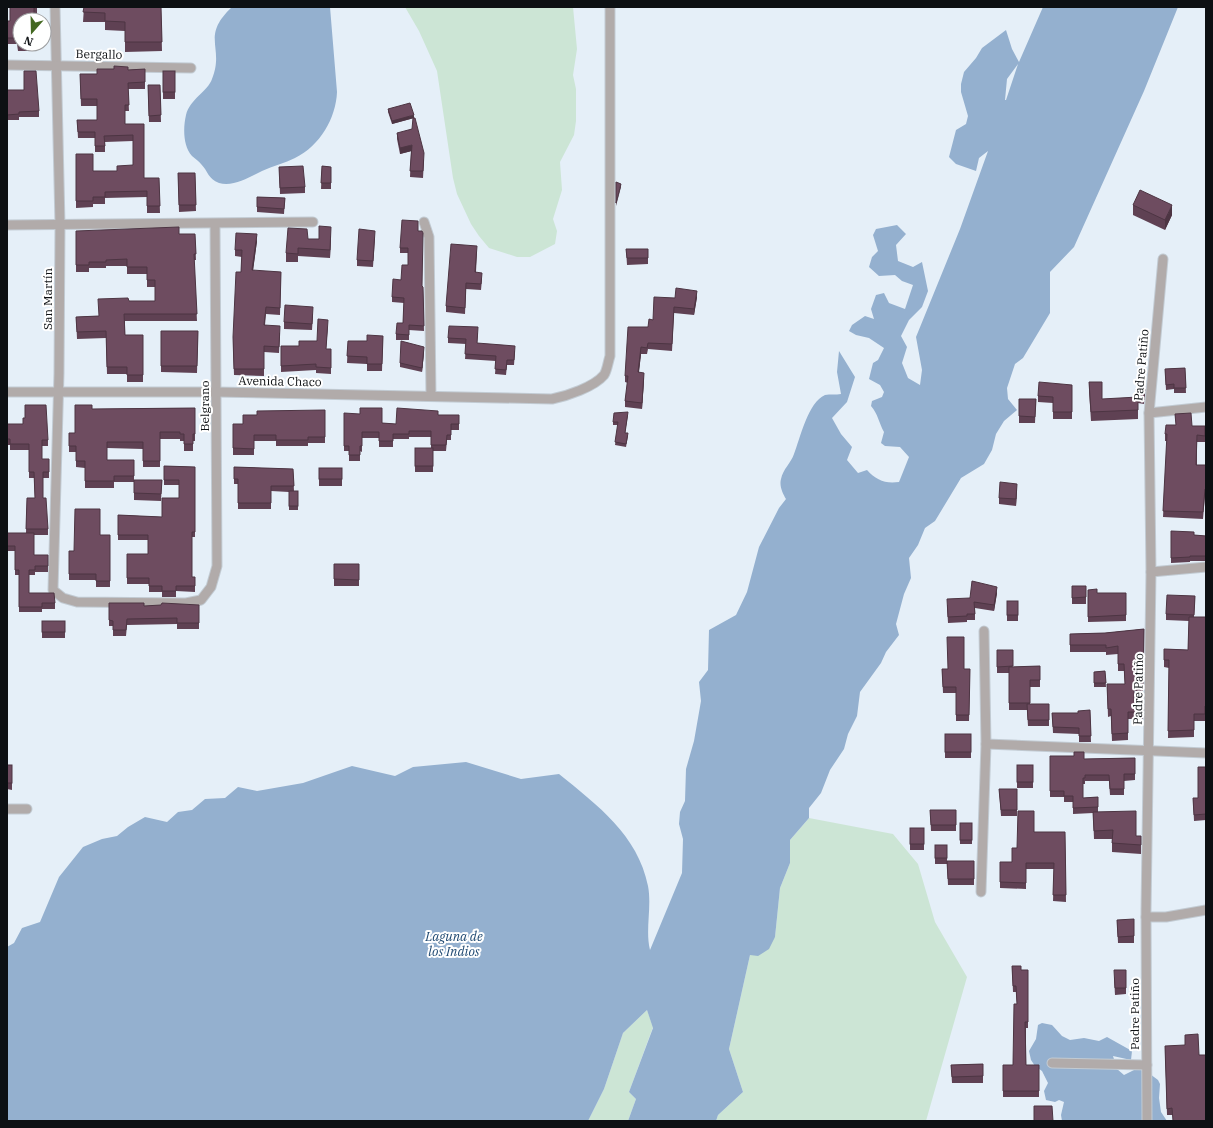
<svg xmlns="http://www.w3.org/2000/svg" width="1213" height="1128" viewBox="0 0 1213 1128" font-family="'IBM Plex Serif',serif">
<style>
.green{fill:#cce5d5}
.water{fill:#94b0cf;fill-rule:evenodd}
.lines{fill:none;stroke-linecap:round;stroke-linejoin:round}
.minor-casing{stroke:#c2cbd3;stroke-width:11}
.minor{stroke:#b1abaa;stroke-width:9}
.wall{fill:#5f4153}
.shaded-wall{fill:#4d3543}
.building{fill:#6e4c60;stroke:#4d3543}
.labels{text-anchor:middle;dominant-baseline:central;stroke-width:4;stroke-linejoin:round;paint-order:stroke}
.street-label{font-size:12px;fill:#0d1013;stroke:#fff}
.water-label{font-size:13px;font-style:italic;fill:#1e4871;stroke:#fff}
</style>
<rect width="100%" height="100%" fill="#e5eff8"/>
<g class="green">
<path d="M405,7H573L577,49L573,75L576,89V121L574,135L560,162L562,190L553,219L557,231L555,244L530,257H517L489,248L479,236L471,224L457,194L453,178L437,71L419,31Z"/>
<path d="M809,818L893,834L918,864L935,922L967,977L926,1121H716L718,1115L743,1092L729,1049L750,955L775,937L780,888L790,863V840Z"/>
<path d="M647,1010L653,1027L629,1092L636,1099L628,1121H588L604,1089L623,1033Z"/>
</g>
<g class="water">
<path d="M232,7H330L337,92C336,118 320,146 295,158C285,163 273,166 262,171C249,177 234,187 219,183C208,179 208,171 201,164C199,161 195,159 192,156C183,146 183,128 186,115C190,99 208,91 212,79C225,47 200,37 232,7Z"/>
<path d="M1043,7H1178L1144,91L1074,247L1050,272V313L1023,358L1015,364L1007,388L1008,399L1017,410L1004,421L996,434L992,450L984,464L961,478L935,521L925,528L918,545L909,558L911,578L904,594L896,624L899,635L886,652L881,663L860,692L857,716L848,734L844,749L830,770L821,793L809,808V818L790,840V863L780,888L775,937L769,949L758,956L750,955L729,1049L743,1092L718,1115L716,1121H628L636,1099L629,1092L653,1028L647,1010L623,1033L604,1089L588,1121H7V947L14,943L22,928L40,922L59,877L83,847L102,839L117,836L128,827L145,817L167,822L178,812L192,810L205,799L225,798L238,787L257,791L303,783L352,766L395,776L413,767L466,762L521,779L559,774C597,805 638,835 648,886C652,907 645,930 650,950L682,873L683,839L679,824L680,812L685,801L686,769L694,741L701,701L699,682L708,670L709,630L736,615L747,592L759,547L779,508L786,499C783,494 779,486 781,479C783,469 791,463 794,454C800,439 808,402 825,395C830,394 836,395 841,394L837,372L839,351L855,377L847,402L832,418L841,434L852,447L847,460L858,473L867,470C876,480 885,484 899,482L909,457L900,447L885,446L881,443L884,432C879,423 878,414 871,406L872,401L882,397L884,392L880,385L869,379L873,363L878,360L884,348L869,338L856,335L849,331L852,325L865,316L874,319L871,309L876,295L884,293L889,303L905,309L913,285L902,281L895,275L879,276L869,267L872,257L878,251L873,235L876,229L897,225L906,234L896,245L898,261L913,267L922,262L928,291L922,307L909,320L901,336L907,347L902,363L908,378L920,385L922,370L916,337L960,229L988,151L979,158L976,171L956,164L949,157L956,130L966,124L968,116L961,92V84L964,72L976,58L982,48L1006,30L1012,49L1019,62ZM1018,64L1006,100H1005L1007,79Z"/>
<path d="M1042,1023L1052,1025L1062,1036L1070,1040L1084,1038L1099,1041L1107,1037L1132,1051L1131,1060L1113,1056L1117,1069L1124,1075L1136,1069L1146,1071L1158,1080L1160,1084L1159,1098L1161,1112L1167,1121H1062L1061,1115L1064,1102L1059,1100L1055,1102L1046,1100L1044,1091L1048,1083L1042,1071L1035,1066L1031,1060L1029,1051L1036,1039L1038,1025Z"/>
</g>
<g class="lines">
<g class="minor-casing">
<g id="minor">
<path d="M55,7L60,225L59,373L53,590L63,598L77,602L186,603L201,600L211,587L217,566L215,224"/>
<path d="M7,65L191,68"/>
<path d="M424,222L429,237L431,396"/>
<path d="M7,225L313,222"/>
<path d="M7,392H216L552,399C567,396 594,387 604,375C607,371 608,362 610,356V7"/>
<path d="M1149,413L1206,407"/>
<path d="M1151,572L1206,567"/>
<path d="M986,744L1206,753"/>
<path d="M7,809H27"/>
<path d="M981,892L986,744L984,631"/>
<path d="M1146,917H1166L1206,910"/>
<path d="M1052,1063L1147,1065"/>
<path d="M1147,1121L1146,911L1151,572L1149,413L1163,259"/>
</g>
</g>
<use href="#minor" class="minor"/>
</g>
<g class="wall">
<path d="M10,7H37V13H34L20,20L32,44V51H18L17,44H7V21H10Z"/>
<path d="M84,7H161L162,51L125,52V31L105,30V22H83Z"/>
<path d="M145,69V89H128L129,111H125V124H144V178H159L160,213H147V197L105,198V204H93V207L76,208V154L93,171H117L133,165V141L105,142V152H95V138H78L77,120H97V106H81L80,74H97L128,70Z"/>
<rect x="163" y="71" width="12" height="28"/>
<path d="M148,85H160L161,122H149Z"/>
<path d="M7,90L39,111V117H19V120H7Z"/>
<path d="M388,109L414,118L392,124L388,112Z"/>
<path d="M397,133L424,160L423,178L410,177L411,151L400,154L397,139Z"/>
<path d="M322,166L331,167V189H321Z"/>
<path d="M279,167L305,187V193L280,194Z"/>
<path d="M178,173H195L196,211L179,212Z"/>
<path d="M257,197L285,198L284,214L257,212Z"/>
<path d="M1133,205L1172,215L1165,230L1133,215Z"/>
<path d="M76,231L179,234H195L196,260H194L197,321H125V335H143V382H127V374H107L106,338L77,339L76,317L99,316L129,301H155V287H147V274H127V266H106V268H89V272H76Z"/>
<path d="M418,231L422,286L423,287L424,331L409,330V340H396V334L403,323L404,303L392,302V297L408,265V253H400V248Z"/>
<path d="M331,236L330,258L298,256V262H286V253L308,239H319Z"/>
<path d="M375,237L373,267L357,266V260Z"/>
<path d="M257,241L253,271L281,272L280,315L266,314L265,325L280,333L279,353L264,352V376L234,375L233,344L241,272L242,257L235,256V250Z"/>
<path d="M626,249L648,258V264L627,265Z"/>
<path d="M477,252L476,272L482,279L481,290L466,289L465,314L446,312V306Z"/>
<path d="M697,297L694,315L674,313L672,351L648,349L647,354H641L639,372L644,379L642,409L625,407V401L628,383L625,382V376L648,327L653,320L675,298Z"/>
<path d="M313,314L312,330L284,329V322Z"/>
<path d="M328,326L326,349H331V374L316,373V370L281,372V346H299L317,341Z"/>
<path d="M161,331H198L197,373L161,372Z"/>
<path d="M478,333L477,343L515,351L514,365H507L506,375L495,374L496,361L465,359L466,344L448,343V338Z"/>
<path d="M383,336L382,371H367V364L347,363L348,341H367Z"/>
<path d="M424,352L422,372L400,367V363Z"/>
<path d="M1185,368L1186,393H1174V389L1166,390L1165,369Z"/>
<path d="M1089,382L1102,399L1136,398L1145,389L1144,404L1138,403V419L1091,421L1089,391Z"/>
<path d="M1072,385V419H1053V403L1038,402V396Z"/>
<path d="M1019,399H1036L1035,423H1019Z"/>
<path d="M195,408V441H193V451H184V441H180V439H160V467H143V449L107,448V460H134V482H114V488H85V468L76,467V452H69V433H75L92,409Z"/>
<path d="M325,410V443H308V446H276V441H254V455H233V424H243L257,415Z"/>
<path d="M344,413L382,423L396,424L438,415H459V430H451V440H447L446,451H433V472H415V448H431V437H409V439H393V447H379V438H362V452L360,451V461H349V451H344Z"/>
<path d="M1175,414L1192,426H1205V442H1197V465H1206V496H1205L1203,519L1163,517L1167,441H1165V434L1176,425Z"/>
<path d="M628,415L625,433L628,436L626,447L615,445L618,425H613V422Z"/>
<path d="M7,424L48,440V446H42V459H49V478H43V498L48,529V535H34V555H48V572H35V575H29V593L55,603V609H42V612H19V575H15V551H7V533H26L27,498H35L34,478H29V450H10V445H7Z"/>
<path d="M164,466L195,467V537H192V577H195V592L176,591V597H162V592H149V584H127V554H148V540H118V515L162,517L179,498V485H164Z"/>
<path d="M234,467L293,469L294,491H298V510H289V492L271,491V509H238V484H234Z"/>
<rect x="319" y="468" width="23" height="18"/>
<path d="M134,480H162L161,501L134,500Z"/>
<path d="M1017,490L1016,506L999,504V498Z"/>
<path d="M1171,531L1194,535L1206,536V561H1190V562L1171,563Z"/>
<path d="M100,535H110V587H96V580H69V551H74Z"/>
<rect x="334" y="564" width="25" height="22"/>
<rect x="1072" y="586" width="14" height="18"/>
<path d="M1088,590L1097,593H1126V621L1088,622Z"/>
<path d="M997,593L994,611L975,608V620H967V622L948,623L947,605L970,598Z"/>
<path d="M1195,596L1194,617H1206V713H1205V721H1194V737L1168,738L1169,668L1164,667V649L1188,650L1189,621L1166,620V614Z"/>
<rect x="1007" y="601" width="11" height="20"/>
<path d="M109,603L144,606L199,605V629H177V624L127,625L126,636H113V626H109Z"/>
<rect x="42" y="621" width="23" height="17"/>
<path d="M1144,629L1143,691H1134V702H1143V719H1128V740L1112,741L1111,716L1108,717L1107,684H1125L1124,671H1118V654L1106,655V652H1070V634L1105,633Z"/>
<path d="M997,650L1013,667L1040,666V687H1030V704H1049V726H1028L1027,710H1009V673H997Z"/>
<path d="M942,669H970L969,721H956V693H943Z"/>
<path d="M1105,671L1106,687H1094V672Z"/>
<path d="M1090,710L1091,742H1079V734L1053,733L1052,713H1078Z"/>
<rect x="945" y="734" width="26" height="24"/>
<path d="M1050,756L1084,759L1135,758V780L1124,781V795H1110L1109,781H1085V784H1083V798L1098,797V812L1136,836H1141V854L1112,852V839H1094L1093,813L1073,814V802H1064V797H1050Z"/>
<path d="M7,765H12V790L7,789Z"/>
<rect x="1017" y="765" width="16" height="23"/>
<path d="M1206,767V820L1194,821L1193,798H1198Z"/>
<path d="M999,789H1017V816H1001Z"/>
<path d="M930,810H956V831H931Z"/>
<rect x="960" y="823" width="12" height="21"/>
<rect x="910" y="828" width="14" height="22"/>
<path d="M1034,832H1065L1066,902L1053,901L1054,869H1026V889L1000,888V862H1012L1017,848Z"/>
<path d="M935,845H947V861H974V885H948L947,864H935Z"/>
<path d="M1117,920L1134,936V943H1118Z"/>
<path d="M1012,966L1021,970H1028V1028H1026V1065H1039V1097H1003V1065H1013L1017,1004L1016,992H1013Z"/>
<path d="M1114,977L1126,988V994L1115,995Z"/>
<path d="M1165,1046L1199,1055L1172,1115H1167Z"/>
<path d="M983,1064V1083H952L951,1065Z"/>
</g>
<g class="shaded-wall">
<path d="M414,115V118L392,124V121Z"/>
<path d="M412,145V151L400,154V148Z"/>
<path d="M621,184V187L616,206V203Z"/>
<path d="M1172,205V215L1165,230V220Z"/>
<path d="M331,227V236L330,258V250Z"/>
<path d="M257,234V241L252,277V270Z"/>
<path d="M697,291V297L694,315V309Z"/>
<path d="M424,347V352L422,372V368Z"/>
<path d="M641,347V354L638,379V372Z"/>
<path d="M644,373V379L642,409V403Z"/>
<path d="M1017,484V490L1016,506V499Z"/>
<path d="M997,587V593L994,611V605Z"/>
</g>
<g class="building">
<path d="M10,7H34V20H20V44H32H18L17,38H7V21H10Z"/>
<path d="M84,7H161L162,42H125V22L105,21V13L83,12Z"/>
<path d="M114,66L128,67V70L145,69V82L128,83L129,105H125V124H144V178H159L160,206H147V191L105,192V197H93V201H76V154H93V171H117V166L133,165V135L104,136L105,146H95V132H78L77,120H97V99H81L80,74H97V69H114Z"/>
<path d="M24,71H36L39,111L19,112V114L7,115V90H24Z"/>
<rect x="163" y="71" width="12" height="21"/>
<path d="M148,85H160L161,115L149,116Z"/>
<path d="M410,103L414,115L392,121L388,109Z"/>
<path d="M413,118H415L424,153L423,171H410L412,145L400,148L397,133L412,129Z"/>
<path d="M303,166L305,187L280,188L279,167Z"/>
<path d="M322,166L331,167V183H321Z"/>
<path d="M178,173H195L196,205H179Z"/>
<path d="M616,182L621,184L616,203Z"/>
<path d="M1140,190L1172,205L1165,220L1133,205Z"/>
<path d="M257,197L285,198L284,209L257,207Z"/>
<path d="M402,220L418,221V231H422L423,233L422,286L423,287L424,326L409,325V335L396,334L397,323H403L404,298L392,297L393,279L401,280L402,265H408V248H400Z"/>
<path d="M319,226L331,227L330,250L298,248V254L286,253L288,228L307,229L308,239H319Z"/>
<path d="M179,227V234H195L196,254H194L197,314H124L125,335H143V375H127V367H107L106,331L77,332L76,317L99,316L98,299L128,298L129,301H155V280H147V267H127V259L106,260V262H89V265H76V231Z"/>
<path d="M359,229L375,231L373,261L357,260Z"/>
<path d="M236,233L257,234L252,270L281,272L280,308L266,307L264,325L280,326L279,347L264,346V369H234L233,337L236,272H241L242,250H235Z"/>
<path d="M451,244L477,246L475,272L482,273L481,284L466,283L465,308L446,306Z"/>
<path d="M626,249H648V258H627Z"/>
<path d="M676,288L697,291L694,309L674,307L672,344L648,343L647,348L641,347L638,372L644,373L642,403L625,401L628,376H625L628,327H648L649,319L653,320L654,297L675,298Z"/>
<path d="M285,305L313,307L312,324L284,322Z"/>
<path d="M318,319L328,320L326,349H331V368L316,367V364L281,366V346H299V341H317Z"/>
<path d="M449,326L478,327L477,343L515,346L514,360H507L506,370L495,369L496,356L465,354L466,339L448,338Z"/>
<path d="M161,331H198L197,366H161Z"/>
<path d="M367,335L383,336L382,364H367V357L347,356L348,341H367Z"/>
<path d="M401,341L424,347L422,368L400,363Z"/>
<path d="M1185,368L1186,388H1174V384L1166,385L1165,369Z"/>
<path d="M1039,382L1072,385V412H1053V397L1038,396Z"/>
<path d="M1089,382H1102V399L1138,397V410L1091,412Z"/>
<path d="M1136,389H1145L1144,400H1138V397L1136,398Z"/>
<path d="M1019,399H1036L1035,417L1019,416Z"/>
<path d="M25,405H46L48,440H42V459H49V472H43V498H46L48,529H26L27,498H35L34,472H29V444H10V439H7V424H23V418H25Z"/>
<path d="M75,405H92V409L195,408V434H193V444H184V434H180V432H160V461H143V442H107V460H134V476H114V481H85V461H76V446H69V433H75Z"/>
<path d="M360,408H382V423L396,424L397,408L438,411V415H459V424H451V435H447L446,445H431V431H409V434H393V441H379V432H362V446H360V455H349V446H344V413L360,414Z"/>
<path d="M325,410V437H308V440H276V435H254V449L233,448V424H243V415H257V411Z"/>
<path d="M628,412L625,433H628L626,444L615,442L618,422H613L614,413Z"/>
<path d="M1191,413L1192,426H1205V436L1197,435L1196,465H1206V489H1205L1203,512L1163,511L1167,434H1165L1166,425H1176L1175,414Z"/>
<rect x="415" y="448" width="18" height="18"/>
<path d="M164,466L195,467V532H192V577H195V586H176V591H162V586H149V578H127V554H148V535H118V515L162,517V498H179V480H164Z"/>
<path d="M234,467L293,469L294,486H271V503H238V479H234Z"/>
<rect x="319" y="468" width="23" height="11"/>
<path d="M134,480H162L161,494L134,493Z"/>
<path d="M1000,482L1017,484L1016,499L999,498Z"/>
<rect x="289" y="491" width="9" height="15"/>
<path d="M75,509H100V535H110V581H96V574H69V551H74Z"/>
<path d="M1171,531L1194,532V535L1206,536V556H1190V557L1171,558Z"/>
<path d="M7,533H34V555H48V566H35V570H29V593H54L55,603H42V607H19V570H15V546H7Z"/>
<path d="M334,564H359V580L334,579Z"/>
<path d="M972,581L997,587L994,605L974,602L975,614H967V616L948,617L947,599L970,598Z"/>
<path d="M1072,586H1086V597L1072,598Z"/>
<path d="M1097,589V593H1126V615L1088,617V590Z"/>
<path d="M1167,595L1195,596L1194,615L1166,614Z"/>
<rect x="1007" y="601" width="11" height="14"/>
<path d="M109,603H144V606L161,605L162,603L199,605V623H177V618L127,619L126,630H113V621L109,620Z"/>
<path d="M1189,617H1206V706H1205V714H1194V730L1168,731L1169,660H1164V649L1188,650Z"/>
<rect x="42" y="621" width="23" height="11"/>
<path d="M1144,629L1143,684H1134V702H1143V712H1128V733L1112,734L1111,709H1108L1107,684H1125L1124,664H1118V646L1106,648V645H1070V634L1105,633Z"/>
<path d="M947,637H964V669H970L969,715H956V687H943L942,669H948Z"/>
<path d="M997,650H1013V666L997,667Z"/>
<path d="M1040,666V680H1030V703H1009V667Z"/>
<path d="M1105,671L1106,683H1094V672Z"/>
<path d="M1027,704H1049V720H1028Z"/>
<path d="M1090,710L1091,736H1079V728L1053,727L1052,713H1078V711Z"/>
<rect x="945" y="734" width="26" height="18"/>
<path d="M1074,752H1084V759L1135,758V774H1124V789H1110L1109,775H1085V778H1083V798L1098,797V807L1073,808V796H1064V791H1050V756H1074Z"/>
<rect x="7" y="765" width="5" height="18"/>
<rect x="1017" y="765" width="16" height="17"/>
<path d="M1198,767H1206V814L1194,815L1193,798H1198Z"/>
<path d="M999,789H1017V810H1001Z"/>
<path d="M930,810H956V825H931Z"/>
<path d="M1018,811H1034V832H1065L1066,895H1053L1054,863H1026V883L1000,882V862H1012V848H1017Z"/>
<path d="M1136,811V836H1141V845L1112,843L1113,830L1094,831L1093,812Z"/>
<rect x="960" y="823" width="12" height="17"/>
<rect x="910" y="828" width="14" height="16"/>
<rect x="935" y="845" width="12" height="13"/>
<path d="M947,861H974V879H948Z"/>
<path d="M1134,919V936L1118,937L1117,920Z"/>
<path d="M1012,966H1021V970H1028V1022H1025L1026,1065H1039V1091H1003V1065H1013L1014,1004H1017L1016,986H1013Z"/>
<path d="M1114,970H1126V988H1115Z"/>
<path d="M1198,1034L1199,1055H1206V1121H1173L1172,1108L1167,1109L1165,1046L1185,1045V1035Z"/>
<path d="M983,1064V1076L952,1077L951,1065Z"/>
<path d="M1034,1106H1052L1053,1121H1057H1034Z"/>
</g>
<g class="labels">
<g class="street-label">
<text transform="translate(99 54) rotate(1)">Bergallo</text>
<text transform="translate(47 299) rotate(-90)">San Martín</text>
<text transform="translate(1141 365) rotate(-85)">Padre Patiño</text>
<text transform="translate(280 381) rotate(1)">Avenida Chaco</text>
<text transform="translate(204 406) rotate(-90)">Belgrano</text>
<text transform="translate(1138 689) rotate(-89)">Padre Patiño</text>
<text transform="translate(1134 1014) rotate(-90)">Padre Patiño</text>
</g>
<g class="water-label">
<text x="454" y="936">Laguna de<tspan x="454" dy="15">los Indios</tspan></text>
</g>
</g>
<rect width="1213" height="1128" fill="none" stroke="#0d1013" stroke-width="16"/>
<g transform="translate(32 32) rotate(200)"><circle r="19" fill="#ffffff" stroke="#9e9fa1"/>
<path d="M0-3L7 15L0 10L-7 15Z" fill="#436821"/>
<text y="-6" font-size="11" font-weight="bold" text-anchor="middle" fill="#0d1013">N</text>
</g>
</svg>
